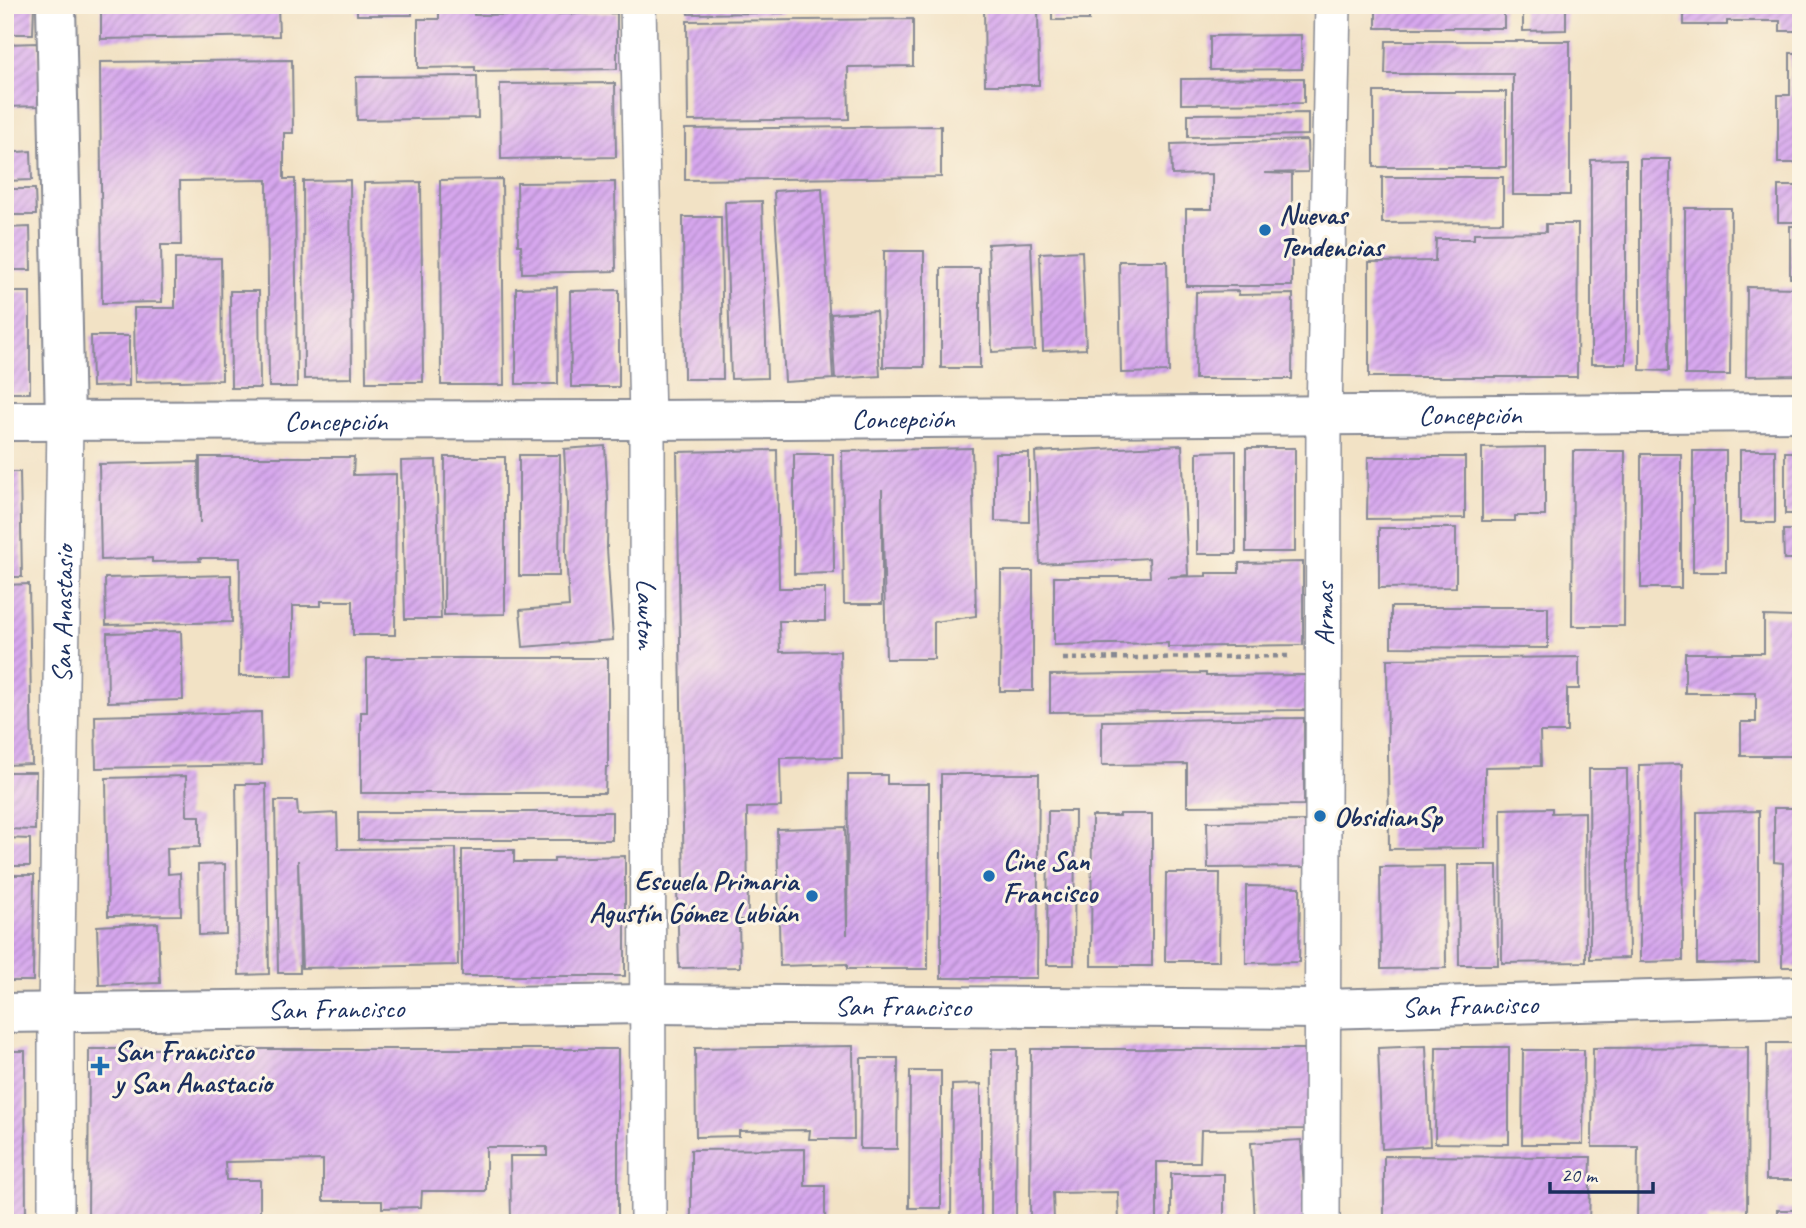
<svg xmlns="http://www.w3.org/2000/svg" width="1806" height="1228" viewBox="0 0 1806 1228" font-family="Caveat,sans-serif">
<style>
.building{fill:url(#building-hatch)}
.lines{fill:none;stroke-linecap:round;stroke-linejoin:round}
.street-casing{stroke:#868892;stroke-width:38}
.secondary-casing{stroke:#868892;stroke-width:42}
.path{stroke:#868892;stroke-width:4.5;stroke-dasharray:5 5;stroke-linecap:butt}
.street{stroke:#fff;stroke-width:35}
.secondary{stroke:#fff;stroke-width:38}
.poi-dot{fill:#1f6fb2;stroke:#fcf5e5;stroke-width:2.5}
.labels{text-anchor:middle;dominant-baseline:central;stroke-width:6;stroke-linejoin:round;paint-order:stroke}
.poi-label{font-size:28px;font-weight:bold;fill:#1b2f5e;stroke:#fcf5e5;text-anchor:start}
.street-label{font-size:28px;fill:#1b2f5e;stroke:#fcf5e5}
</style>
<defs>
<pattern id="building-hatch" width="6" height="6" patternUnits="userSpaceOnUse" patternTransform="scale(1.75)"><rect width="6" height="6" fill="#d7a7ee"/><path d="M-1 1l2-2M0 6l6-6M5 7l2-2" fill="none" stroke="#ae88c4"/></pattern>
</defs>
<rect width="100%" height="100%" fill="#fcf5e5"/>
<filter id="ink" filterUnits="userSpaceOnUse"><feTurbulence type="fractalNoise" baseFrequency=".0143" numOctaves="2"/><feDisplacementMap in="SourceGraphic" scale="14" xChannelSelector="R" yChannelSelector="G"/><feConvolveMatrix kernelMatrix="1 2 1 2 8 2 1 2 1" color-interpolation-filters="sRGB"/></filter>
<filter id="wash" filterUnits="userSpaceOnUse"><feTurbulence type="fractalNoise" baseFrequency=".00686" numOctaves="4" result="noise"/><feDisplacementMap in="SourceGraphic" scale="28" xChannelSelector="R" yChannelSelector="G"/><feGaussianBlur stdDeviation="1.57" result="paint"/><feColorMatrix in="noise" values="0 0 0 0 0 0 0 0 0 0 0 0 0 0 0 0 0 1.4 0 .05"/><feComposite in="paint" operator="in"/></filter>
<g filter="url(#wash)">
<rect width="100%" height="100%" fill="#f2e2c5"/>
<g id="blocks">
<g class="building">
<path d="M5,5H34L33,34H5Z"/>
<path d="M101,5H278L279,36L101,39Z"/>
<rect x="357" y="5" width="55" height="10"/>
<path d="M439,5H474V15L617,13V69L475,71V67L418,68V19H439Z"/>
<path d="M688,5H783V13L688,14Z"/>
<path d="M984,5H1038L1039,85H985Z"/>
<rect x="1052" y="5" width="37" height="15"/>
<path d="M1099,5H1158V8L1099,9Z"/>
<rect x="1376" y="5" width="128" height="23"/>
<path d="M1523,5H1566V30L1523,31Z"/>
<path d="M1684,5H1801V31H1780V21H1727V25H1684Z"/>
<path d="M913,19V66L848,67L849,119L688,121L687,21Z"/>
<path d="M1301,35L1302,69L1210,70V36Z"/>
<path d="M1386,41H1570V195H1513V74H1385Z"/>
<path d="M38,43L39,106L5,107V44Z"/>
<path d="M1790,53H1801V163H1778V95H1790Z"/>
<path d="M292,60L293,133H284V179H295L297,387H269L267,180L180,181L181,245H161L162,302L102,303L100,62Z"/>
<path d="M477,76L478,118L357,120L356,77Z"/>
<path d="M1304,78V103L1181,104V79Z"/>
<path d="M615,83L616,157L501,159L500,84Z"/>
<rect x="1374" y="92" width="132" height="75"/>
<path d="M1308,113V135L1188,137V114Z"/>
<path d="M941,126V177L685,180V129Z"/>
<path d="M1307,140L1308,172L1264,173L1292,174V286H1186V209H1212V174L1172,175L1171,144Z"/>
<path d="M31,151L32,180L5,181V153Z"/>
<path d="M1626,159V364H1591V160Z"/>
<path d="M1640,159H1670L1669,371L1640,370Z"/>
<path d="M1382,177H1503V222L1382,223Z"/>
<path d="M502,179L504,385H441L440,180Z"/>
<path d="M350,180L352,378L304,379L303,181Z"/>
<path d="M421,182L423,382H366L364,183Z"/>
<path d="M615,182L616,271L522,273L521,245H518L517,183Z"/>
<rect x="1778" y="186" width="23" height="36"/>
<path d="M822,188L833,379L785,382L774,191Z"/>
<path d="M5,189H35L36,215H5Z"/>
<path d="M762,201L767,378L731,379L725,202Z"/>
<path d="M1685,208H1731L1730,375H1685Z"/>
<path d="M683,217H721L723,379H684Z"/>
<path d="M1546,224H1578L1577,377H1369V262L1435,261L1436,239H1474V233L1546,232Z"/>
<rect x="1790" y="226" width="11" height="52"/>
<path d="M30,227L31,270H5V228Z"/>
<path d="M1031,242L1035,350L992,352L988,244Z"/>
<path d="M884,251H924V367H883Z"/>
<path d="M1082,251L1086,349L1043,351L1040,253Z"/>
<path d="M221,258L222,380L135,382L134,308H175V259Z"/>
<path d="M1119,261H1167L1169,372L1121,373Z"/>
<rect x="941" y="268" width="39" height="100"/>
<path d="M557,287L558,384H516V288Z"/>
<path d="M1747,287L1801,288V375L1746,376Z"/>
<path d="M619,290V387H571L570,291Z"/>
<path d="M230,291H259L260,388H231Z"/>
<path d="M1239,291L1238,295L1293,294L1292,379H1195L1196,292Z"/>
<rect x="5" y="292" width="25" height="101"/>
<path d="M876,311L880,376L835,379L831,314Z"/>
<path d="M91,336H129V386L92,387Z"/>
<path d="M1182,445L1188,575L1167,577L1206,576V573H1239V563L1303,562V645L1168,647V643L1054,645V577H1150L1149,558L1040,564L1035,452Z"/>
<path d="M605,446L608,501L607,548L613,640L523,647L520,610L569,606L566,551L567,504L564,449Z"/>
<path d="M1545,447V516H1515V521H1482V448Z"/>
<path d="M972,448L976,616L934,622V659H886L882,489V604H844L842,451Z"/>
<rect x="1246" y="448" width="49" height="104"/>
<path d="M777,450L779,588H825V621H779L780,652L840,651L842,757L780,758L781,807L747,808L748,920H739L740,967L679,968L677,889L684,888L677,452Z"/>
<rect x="1740" y="450" width="35" height="73"/>
<path d="M1236,451V554H1197V452Z"/>
<path d="M1573,451H1625L1624,626H1572Z"/>
<rect x="1693" y="451" width="33" height="121"/>
<rect x="1785" y="452" width="16" height="62"/>
<path d="M995,453H1029V522L995,521Z"/>
<path d="M794,454H833L834,573L794,574Z"/>
<rect x="1641" y="454" width="40" height="134"/>
<path d="M519,455H560L559,576H519Z"/>
<path d="M200,457H354L353,475L396,474L395,635H353V601H321V606H293V676H239L240,558H199L200,561L152,562V558L101,560L99,464L198,462L200,523Z"/>
<path d="M445,457H505V614L444,615Z"/>
<path d="M1368,457H1465V518L1367,519Z"/>
<path d="M436,460L441,619H405L401,461Z"/>
<path d="M5,472H20L22,577H5Z"/>
<path d="M1379,528H1456V587L1379,588Z"/>
<path d="M1783,530H1801V559H1784Z"/>
<path d="M1001,571H1033V691H1000Z"/>
<path d="M1794,572H1801V756H1741V722H1756V693H1685V653H1764V616L1794,617Z"/>
<path d="M231,575L232,622L106,625L105,578Z"/>
<path d="M29,584L32,764L5,765V585Z"/>
<path d="M1391,607H1548V648L1391,647Z"/>
<path d="M181,631L183,700L108,702L107,633Z"/>
<path d="M1579,657V689H1567V732H1540L1541,766L1485,767V848L1389,849L1387,659Z"/>
<path d="M367,658H608V767H606L605,793H361V712H367Z"/>
<path d="M1206,673V676L1306,675V710L1050,712V675Z"/>
<path d="M261,712L262,765L96,768L95,716Z"/>
<path d="M1304,718V805L1187,806V764L1102,765V721Z"/>
<path d="M1682,764L1683,961L1640,962L1639,765Z"/>
<path d="M1589,769H1627L1629,958L1590,959Z"/>
<path d="M5,772H36L35,830L5,829Z"/>
<path d="M941,774H1039L1037,978H941Z"/>
<path d="M848,775H887V784H929L928,969H847V964L780,966L777,829L845,827L847,935Z"/>
<path d="M186,776L187,816H200V847L167,848L168,874L180,873L181,915L108,916L106,778Z"/>
<path d="M236,784H266L269,974L239,975Z"/>
<path d="M275,801H297L298,815L337,813L338,849L456,848L458,965L302,968L298,860L300,973H278Z"/>
<path d="M1552,808V813L1585,812L1586,962L1502,963L1501,809Z"/>
<path d="M1774,808H1801V967H1782L1783,863L1774,862Z"/>
<path d="M1048,811H1075L1074,965H1047Z"/>
<path d="M1759,811V963L1697,964V812Z"/>
<rect x="358" y="812" width="254" height="28"/>
<path d="M1120,814H1152V966H1091L1092,816H1120Z"/>
<path d="M1305,821V867L1208,868L1207,822Z"/>
<path d="M5,838L30,839V866H5Z"/>
<path d="M462,850H514V862H554V858L625,856V976H462Z"/>
<path d="M225,864L226,934L199,935L198,865Z"/>
<path d="M1458,865H1497L1498,965H1459Z"/>
<path d="M1445,866L1446,968L1381,969L1380,867Z"/>
<path d="M1166,873H1220L1219,961H1165Z"/>
<path d="M5,875H34L33,981H5Z"/>
<path d="M1246,886L1300,887L1299,962L1246,963Z"/>
<path d="M158,923L160,983L99,985L97,926Z"/>
<path d="M1767,1043H1801V1180H1766Z"/>
<path d="M853,1046L854,1139H809L810,1130L739,1131V1136L696,1137L695,1048Z"/>
<path d="M1426,1046L1430,1146L1382,1149L1378,1048Z"/>
<path d="M1436,1047H1509V1144L1435,1143Z"/>
<path d="M1748,1047L1747,1218H1708V1223H1637L1638,1147H1592L1593,1048Z"/>
<path d="M89,1049H618V1223H511L510,1156H547V1147H486V1191H422L421,1207L382,1208V1201H323V1160L225,1162L226,1180H260V1221L254,1220V1223H88Z"/>
<path d="M992,1049H1017L1016,1223H991Z"/>
<path d="M1031,1049H1316V1129L1201,1130L1200,1162H1157V1223H1119L1118,1192L1053,1193L1054,1221H1030Z"/>
<path d="M1523,1050H1584L1583,1144H1522Z"/>
<path d="M5,1051H25L26,1223H5Z"/>
<path d="M861,1058H898L897,1149H860Z"/>
<path d="M910,1071H941V1208H909Z"/>
<path d="M981,1084V1223H951L952,1085Z"/>
<path d="M1301,1140L1306,1223H1255L1251,1143Z"/>
<path d="M805,1149V1186H825V1223H691V1150Z"/>
<path d="M1384,1156L1591,1157L1589,1223H1384Z"/>
<rect x="1171" y="1174" width="53" height="49"/>
<rect x="1777" y="1210" width="24" height="13"/>
</g>
</g>
</g>
<g filter="url(#ink)">
<use href="#blocks" fill-opacity="0" stroke="#868892" stroke-width="2"/>
<g class="lines">
<g class="street-casing">
<g id="street">
<path id="s1" d="M638,5L647,420L648,1223"/>
<path id="s2" d="M56,1223V1013L65,422"/>
<path id="s3" d="M1322,1223L1324,415L1333,5"/>
</g>
</g>
<g class="secondary-casing">
<g id="secondary">
<path d="M56,5L65,422"/>
<path id="s4" d="M5,421L647,420L1801,412"/>
<path id="s5" d="M5,1013L649,1004L1323,1009L1801,996"/>
</g>
</g>
<path class="path" d="M1063,659L1289,656"/>
<use href="#street" class="street"/>
<use href="#secondary" class="secondary"/>
</g>
</g>
<g class="poi-dot">
<circle cx="1265" cy="230" r="7"/>
<circle cx="1320" cy="816" r="7"/>
<circle cx="989" cy="876" r="7"/>
<circle cx="812" cy="896" r="7"/>
<path d="M96.5 1055.5h7v7h7v7h-7v7h-7v-7h-7v-7h7z"/>
</g>
<g class="labels">
<g class="poi-label">
<text x="1279" y="214">Nuevas<tspan x="1279" dy="32">Tendencias</tspan></text>
<text x="1334" y="816">ObsidianSp</text>
<text x="1003" y="860">Cine San<tspan x="1003" dy="32">Francisco</tspan></text>
<text x="798" y="880" text-anchor="end">Escuela Primaria<tspan x="798" dy="32">Agustín Gómez Lubián</tspan></text>
<text x="114" y="1050">San Francisco<tspan x="114" dy="32">y San Anastacio</tspan></text>
</g>
<g class="street-label">
<text stroke="none"><textPath href="#s4" startOffset="1465">Concepción</textPath></text>
<text stroke="none"><textPath href="#s4" startOffset="898">Concepción</textPath></text>
<text stroke="none"><textPath href="#s4" startOffset="331">Concepción</textPath></text>
<text stroke="none"><textPath href="#s2" startOffset="609">San Anastasio</textPath></text>
<text stroke="none"><textPath href="#s1" startOffset="609">Lawton</textPath></text>
<text stroke="none"><textPath href="#s3" startOffset="609">Armas</textPath></text>
<text stroke="none"><textPath href="#s5" startOffset="1465">San Francisco</textPath></text>
<text stroke="none"><textPath href="#s5" startOffset="898">San Francisco</textPath></text>
<text stroke="none"><textPath href="#s5" startOffset="331">San Francisco</textPath></text>
</g>
</g>
<rect width="1806" height="1228" fill="none" stroke="#fcf5e5" stroke-width="28"/>
<path d="M1550 1182v10h103v-10" fill="none" stroke="#1b2f5e" stroke-width="3.5"/>
<text x="1561" y="1182" font-size="21" fill="#1b2f5e" stroke="#fcf5e5" stroke-width="5" paint-order="stroke">20 m</text>
</svg>
